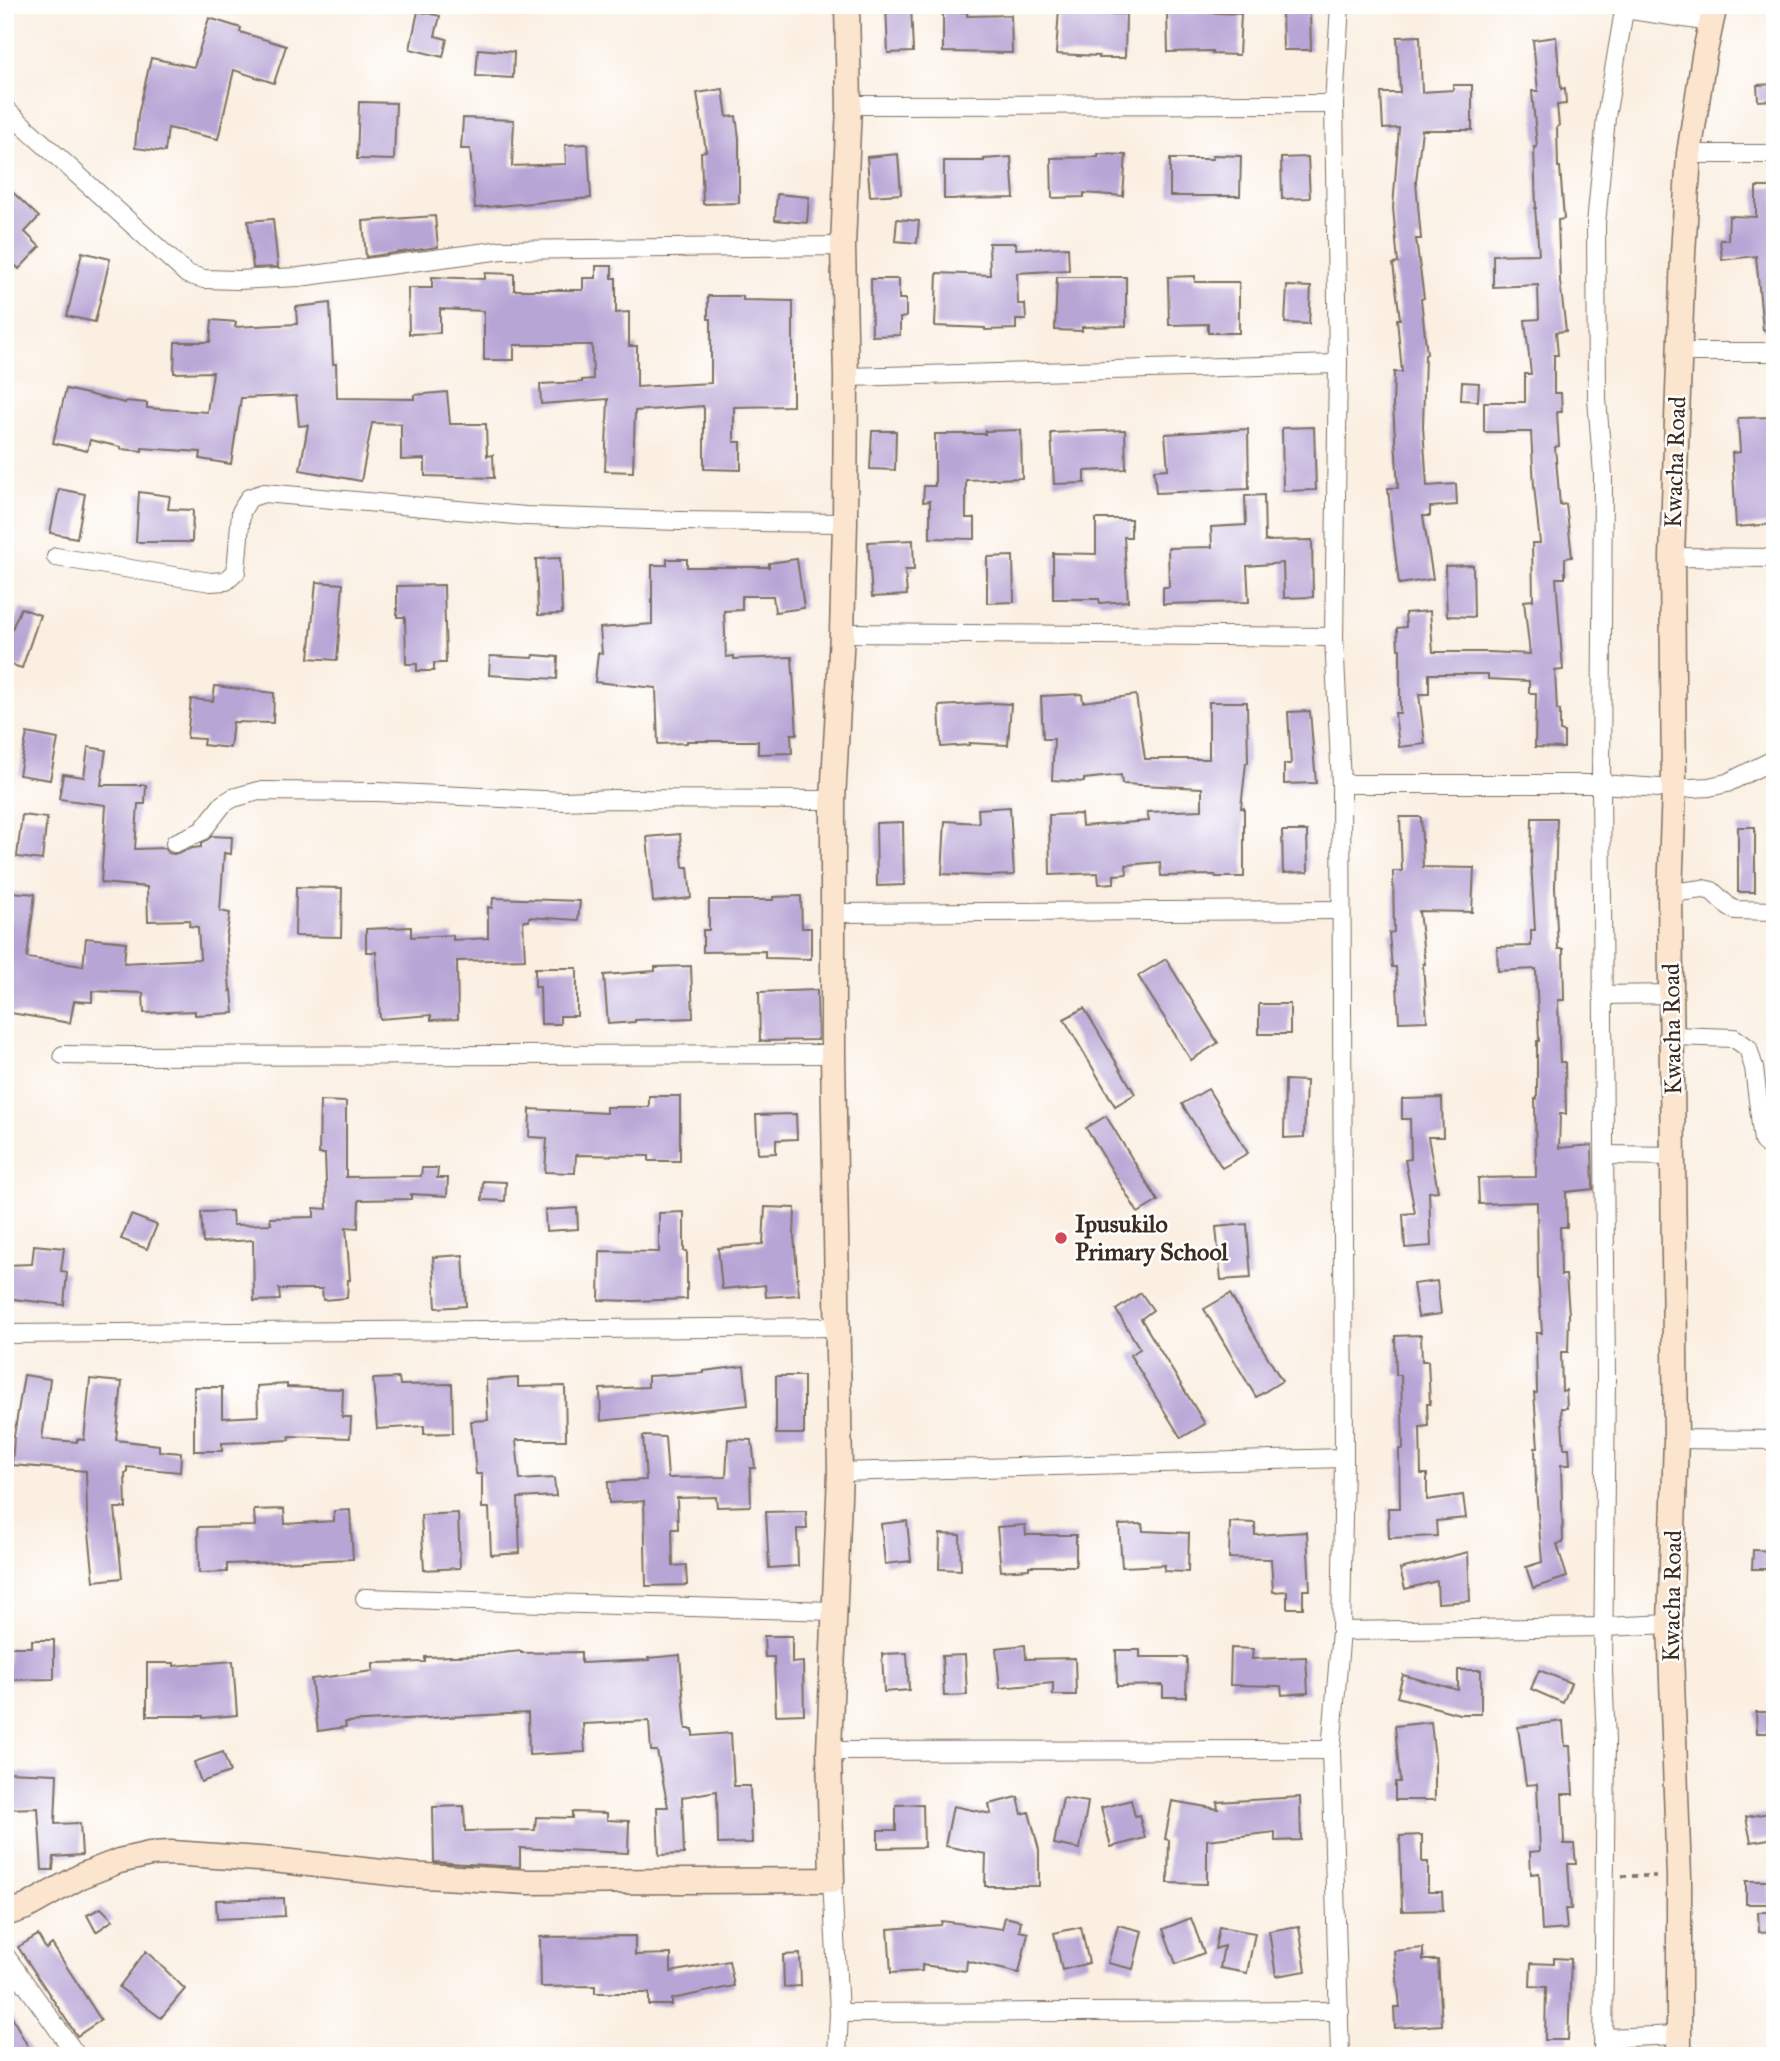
<svg xmlns="http://www.w3.org/2000/svg" width="1780" height="2061" viewBox="0 0 1780 2061" font-family="'IM FELL Great Primer',serif">
<style>
.building{fill:#b7a5d5}
.lines{fill:none;stroke-linecap:round;stroke-linejoin:round}
.street-casing{stroke:#7e6f62;stroke-width:20}
.secondary-casing{stroke:#7e6f62;stroke-width:27}
.path{stroke:#7e6f62;stroke-width:3.5;stroke-dasharray:5 5;stroke-linecap:butt}
.street{stroke:#fff;stroke-width:18}
.secondary{stroke:#fbe5cf;stroke-width:24}
.poi-dot{fill:#d1495b;stroke:#fff;stroke-width:2.5}
.labels{text-anchor:middle;dominant-baseline:central;stroke-width:5;stroke-linejoin:round;paint-order:stroke}
.street-label{font-size:24px;fill:#3b2a1e;stroke:#fff}
.poi-label{font-size:24px;font-weight:bold;fill:#3b2a1e;stroke:#fff;text-anchor:start}
</style>
<rect width="100%" height="100%" fill="#fff"/>
<filter id="ink" filterUnits="userSpaceOnUse"><feTurbulence type="fractalNoise" baseFrequency=".0143" numOctaves="2"/><feDisplacementMap in="SourceGraphic" scale="14" xChannelSelector="R" yChannelSelector="G"/><feConvolveMatrix kernelMatrix="1 2 1 2 8 2 1 2 1" color-interpolation-filters="sRGB"/></filter>
<filter id="wash" filterUnits="userSpaceOnUse"><feTurbulence type="fractalNoise" baseFrequency=".00686" numOctaves="4" result="noise"/><feDisplacementMap in="SourceGraphic" scale="28" xChannelSelector="R" yChannelSelector="G"/><feGaussianBlur stdDeviation="1.57" result="paint"/><feColorMatrix in="noise" values="0 0 0 0 0 0 0 0 0 0 0 0 0 0 0 0 0 1.4 0 .05"/><feComposite in="paint" operator="in"/></filter>
<g filter="url(#wash)">
<rect width="100%" height="100%" fill="#faefe1"/>
<g id="blocks">
<g class="building">
<path d="M886,5H911L913,52L888,53Z"/>
<path d="M1059,8L1084,10L1083,14H1126L1125,58H1099V56L1056,54Z"/>
<path d="M418,11L440,16L435,36L447,39L443,57L410,49Z"/>
<path d="M943,12H967V16L1011,15L1012,53L943,52Z"/>
<path d="M1202,12L1241,14L1239,55L1212,54V51L1168,52L1167,13Z"/>
<path d="M1282,12H1310L1311,50H1283Z"/>
<path d="M209,18L241,28L240,32L286,46L274,83L234,70L218,139L168,128L165,152L135,148L138,115L151,58L194,67Z"/>
<path d="M1420,36L1422,92L1453,90V85H1472V130H1422L1416,182L1421,239H1416L1424,298L1421,299L1427,354L1425,355L1423,427L1427,486L1456,484L1457,505L1430,507V516H1423L1433,579L1399,584L1392,529L1388,488H1398L1393,405L1394,372H1402L1397,319H1400L1393,264L1398,263L1393,208L1399,128L1383,129L1381,93H1400L1397,37Z"/>
<path d="M1556,37L1561,89L1565,88L1566,104L1557,105L1559,126L1557,127L1558,167H1560L1564,219L1558,220L1560,281L1566,331L1556,332L1558,355H1554V393H1561L1562,412H1557L1559,446L1555,447L1560,505L1566,504L1572,557L1565,558V578H1556L1563,670L1555,671L1557,710H1560V731L1564,732V748L1535,747L1536,693H1529V681L1488,679V674H1429V694H1419L1425,744L1399,747L1395,713H1400V649H1398L1397,628L1406,627L1405,613L1430,611L1433,652H1489L1530,654L1524,601L1533,600L1532,543H1540L1534,486L1531,432H1484V402H1525V374H1531L1525,320L1539,319L1538,285L1493,287V255L1539,254L1535,208H1536L1534,147H1537L1532,91H1538L1533,40Z"/>
<path d="M478,49L514,52L513,78L476,76Z"/>
<path d="M1775,84V100L1758,101L1757,85Z"/>
<path d="M723,89L727,117L736,116L739,138V203L703,204L701,152L706,151L697,93Z"/>
<path d="M359,102L396,103L394,160L357,159Z"/>
<path d="M463,118L514,120L512,166L566,164L565,145L588,144L591,198L475,208L470,149H461Z"/>
<path d="M898,154L901,194L870,196L867,157Z"/>
<path d="M1098,154L1126,155L1123,196L1084,193V197L1052,198L1051,158L1098,157Z"/>
<path d="M1213,155L1241,156L1240,196H1170V159H1213Z"/>
<path d="M1011,157L1014,198L944,199V161H984V159Z"/>
<path d="M1308,157L1310,198L1282,199L1281,158Z"/>
<path d="M5,185L39,217L25,232L40,247L19,269L5,255Z"/>
<path d="M1756,187H1775V329L1763,330L1756,256L1722,260L1720,240H1728L1729,216L1756,217Z"/>
<path d="M777,194L809,197L807,223L775,220Z"/>
<path d="M435,216L438,247L366,257L363,221Z"/>
<path d="M273,219L278,267L253,268L248,221Z"/>
<path d="M897,219L919,221L917,243L895,241Z"/>
<path d="M989,243H1016V249L1068,247L1069,270L1017,273L1018,304H1025L1026,320H1016V329L985,330V328L935,326L937,273L990,275Z"/>
<path d="M82,252L110,259L95,322L67,316Z"/>
<path d="M596,266H612V278H616V313L629,312V346H637V387L711,383V319H708V296H743V300L793,301V406L734,407V442H741V470L704,469V409L703,406L635,411L633,472L605,471L608,399L541,404L540,384L582,382V380L593,379L592,345H514V360H484V311L440,309V333L409,334L408,288H432V277L485,279V273L514,274V290H583V278H596Z"/>
<path d="M1195,276V282H1239V333H1208V324L1169,325L1168,277Z"/>
<path d="M1057,277H1126V326L1082,327V331L1055,330Z"/>
<path d="M871,279H899V299H906V317L900,318V335L872,336Z"/>
<path d="M1287,286L1311,287L1309,324L1285,323Z"/>
<path d="M330,303L333,364H336L337,398L414,399V395L447,392L450,424H486L487,456L493,455L494,478L425,476V459L401,460V424L372,423L361,481L300,470L308,425L299,426L296,396L241,398L231,464L200,459L201,452L142,448V451L121,449V447L90,440L87,451L53,443L66,389L125,403L126,401L147,403V408L207,412L213,372L174,373L175,342H210L212,320L236,322L235,327L297,324L296,307Z"/>
<path d="M1462,382L1479,383L1478,401L1461,400Z"/>
<path d="M1775,417V524L1736,527L1732,453L1740,452L1738,418Z"/>
<path d="M1314,427L1316,490L1283,491L1282,428Z"/>
<path d="M1248,429L1249,489L1156,493L1154,470L1168,469L1165,434Z"/>
<path d="M1021,430L1022,478L966,480V518H975V539L930,538V501L923,502L924,486H935V434H985V431Z"/>
<path d="M1125,430L1126,469L1085,471V483L1054,484L1051,433Z"/>
<path d="M872,431H896L895,470L870,469Z"/>
<path d="M59,489L85,494L77,538L50,533Z"/>
<path d="M139,492L170,496L168,509L193,510L192,542H136Z"/>
<path d="M1264,495L1265,541L1312,540L1313,597L1284,598L1283,563L1247,566L1249,602L1163,604V587H1169L1168,548L1212,547L1211,527L1246,525L1245,496Z"/>
<path d="M1096,519H1131V537H1124L1128,601L1100,603L1099,599H1053V553L1096,554Z"/>
<path d="M913,540L914,570H905L907,595L872,597L868,542Z"/>
<path d="M1013,556L1014,602L987,603V557Z"/>
<path d="M560,558L562,614L538,615L536,559Z"/>
<path d="M667,559H687V567H769V563L797,559L804,608L775,612L773,596H742V610L724,611L726,657L734,656V659L792,657L797,734H791L792,753L758,754V741H687V743L658,744L656,688L595,682L598,653L602,654L600,628L652,624V565H667Z"/>
<path d="M1473,565L1474,617L1447,616L1445,566Z"/>
<path d="M316,582L343,584L337,660L309,658Z"/>
<path d="M444,585L446,663H434V671H417V664H406L405,617H397V586Z"/>
<path d="M21,608L40,615L22,668L5,663V645Z"/>
<path d="M534,655L558,657L557,679L489,675L490,656L533,658Z"/>
<path d="M215,686L274,693L273,723L233,722L230,748L203,745L204,739L187,738L191,699L213,701Z"/>
<path d="M1082,694L1083,702L1136,695L1145,759H1209V702H1247L1248,763H1246L1241,808H1244V877H1216L1215,875L1161,876L1160,862L1126,865L1127,874L1114,875V883L1099,884L1098,873L1050,875L1049,815L1081,814L1082,826L1149,821L1147,812L1202,810V788L1122,784L1121,775L1084,779V782L1052,780L1054,739H1043L1041,696Z"/>
<path d="M993,703L1011,704L1008,745L969,743V745L941,747L939,706Z"/>
<path d="M1310,711L1316,783L1284,784V764H1291L1288,712Z"/>
<path d="M27,733L58,739L50,780L19,775Z"/>
<path d="M88,747L106,750L101,785H146L145,804H138L135,849L165,848L169,853L174,854L193,848L201,847V844L212,836L232,837L231,854L224,853L220,911L230,913L226,939L230,991L232,990L234,1013L195,1015V1011L144,1013L143,993L92,991V1002L74,1001L70,1023L5,1012V950L12,892L35,894L27,958L83,966L86,938L126,942L124,963L200,959L198,927L189,926L190,920L148,921L147,887L101,883L106,805L59,799L63,774L84,777Z"/>
<path d="M1010,807L1014,875L989,876L942,874L945,821L979,823L978,809Z"/>
<path d="M22,815L47,818L42,860L17,857Z"/>
<path d="M1400,817H1421L1423,867L1474,868L1472,912L1419,911L1425,964H1423L1427,1021L1399,1022L1396,967H1392L1389,933L1394,932L1393,871H1402Z"/>
<path d="M1532,818H1557L1555,888L1558,949H1563L1564,1000H1558L1559,1041L1560,1062H1565L1566,1114H1560L1559,1148L1592,1145L1593,1189L1566,1192L1567,1227H1560L1561,1275H1566L1569,1314L1568,1352H1561L1562,1391L1566,1390L1567,1408H1561L1564,1448H1569L1570,1465H1561L1563,1543L1557,1544L1567,1577L1533,1588L1526,1567L1542,1562L1536,1489L1535,1448H1538L1534,1393H1537L1536,1333H1542L1538,1277L1537,1202L1479,1204L1478,1178L1536,1177L1535,1099H1537V1041H1539L1536,969L1498,971L1497,947L1531,946V930H1535L1531,862Z"/>
<path d="M903,822L904,885L877,886L876,823Z"/>
<rect x="1738" y="827" width="17" height="65"/>
<path d="M1282,831H1307L1308,872L1283,873Z"/>
<path d="M680,834L683,867H688L691,898L653,902L647,837Z"/>
<path d="M296,887L342,888L341,937L295,936Z"/>
<path d="M801,896L802,928H811V959L765,958V951L703,952V930H709V900H773V897Z"/>
<path d="M493,898L580,901L578,920L529,917V921H523L525,959L457,961L458,1019L431,1020V1015L380,1019L376,952H366V929L411,927V937L453,935V940L488,938V907L492,908Z"/>
<path d="M1166,959L1218,1043L1191,1060L1138,976Z"/>
<path d="M691,966L693,1018L635,1020V1022L608,1024L604,975L655,971V967Z"/>
<path d="M535,968H577V1016H560V1024H541L540,987H535Z"/>
<path d="M817,990L818,1040L760,1041L759,992Z"/>
<rect x="1259" y="1004" width="31" height="30"/>
<path d="M1084,1008L1135,1094L1115,1106L1064,1019Z"/>
<path d="M1285,1080L1306,1081L1304,1137L1284,1138Z"/>
<path d="M1208,1089L1248,1153L1222,1168L1182,1104Z"/>
<path d="M649,1096H680V1161H649V1156L576,1155L575,1173L545,1172L547,1138L529,1137L530,1109L606,1113V1107H649Z"/>
<path d="M1442,1098L1443,1137H1428L1438,1191L1429,1192L1431,1246L1405,1248L1403,1214L1415,1213L1405,1160L1411,1159L1410,1119H1402V1099Z"/>
<path d="M320,1101L346,1102V1177L421,1176L422,1168H438L437,1178H448L447,1196L411,1194V1199L359,1200L358,1228L346,1227L350,1280H348L347,1298L323,1300L322,1289H279L280,1300L254,1301L253,1240L203,1243L201,1212L232,1211L233,1225L271,1224L270,1218L314,1217V1208L327,1209L325,1154H319Z"/>
<path d="M796,1114L797,1139L776,1140V1153L758,1154L756,1115Z"/>
<path d="M1106,1116L1158,1201L1138,1213L1086,1128Z"/>
<path d="M483,1181L506,1182L505,1201L482,1200Z"/>
<path d="M765,1207L795,1208L794,1236L799,1295L766,1297L765,1285L722,1289L718,1248L763,1244Z"/>
<path d="M577,1208L578,1229L546,1231L545,1210Z"/>
<path d="M684,1212V1251H687V1299L634,1301L599,1300L600,1251L659,1252V1213Z"/>
<path d="M131,1215L157,1225L147,1249L121,1239Z"/>
<path d="M1247,1224L1251,1278L1221,1280L1216,1227Z"/>
<path d="M34,1245L64,1248L61,1271L67,1272L64,1305L5,1298V1265L32,1264Z"/>
<path d="M463,1255L466,1306L436,1308L433,1257Z"/>
<path d="M1437,1281L1441,1314L1418,1317L1413,1284Z"/>
<path d="M1141,1293L1153,1310L1141,1319L1205,1424L1181,1438L1130,1355L1140,1349L1116,1310Z"/>
<path d="M1230,1294L1282,1381L1256,1397L1204,1309Z"/>
<path d="M1421,1335L1422,1361H1428L1430,1404H1427L1428,1426L1420,1427L1421,1474H1427V1500L1463,1495L1466,1518L1436,1521L1437,1536L1389,1538L1388,1508H1400L1399,1449H1403L1401,1375H1396L1395,1336Z"/>
<path d="M744,1366L748,1405L601,1421L600,1389L648,1387V1376L704,1373V1371Z"/>
<path d="M24,1375L50,1379L42,1439L77,1442V1439L84,1440L90,1379L122,1382L116,1440L159,1445V1451L181,1453L180,1472L127,1467V1473H125L126,1508H115L122,1578L94,1581L87,1513L86,1471L12,1465L14,1436Z"/>
<rect x="776" y="1376" width="28" height="58"/>
<path d="M399,1378L400,1385L452,1384L453,1433L424,1434V1426L377,1429L373,1379Z"/>
<path d="M518,1378V1387L565,1386L566,1440H516L520,1480L554,1478L556,1496L518,1498L520,1553L491,1555L489,1508H482V1474H476L471,1421L488,1420L486,1380Z"/>
<path d="M287,1384V1387L343,1389L342,1417H351L350,1438L289,1436L290,1440L222,1443V1451H194V1387H222V1418L258,1416L257,1386Z"/>
<path d="M643,1436L665,1437L668,1478L726,1477L728,1439L752,1440L755,1468H750L751,1506L717,1507L716,1497L677,1498L678,1529H672L673,1566L686,1565L687,1585L646,1586L644,1501L609,1503L608,1482L646,1480Z"/>
<path d="M284,1509L285,1524L334,1521V1511L350,1510L353,1559L227,1564V1572L199,1573L198,1527L255,1526L254,1510Z"/>
<path d="M806,1511L807,1529H797L798,1566L769,1568L766,1512Z"/>
<path d="M458,1513L460,1568L424,1570L421,1515Z"/>
<path d="M907,1521L911,1561L885,1564L881,1524Z"/>
<path d="M1230,1522L1255,1523V1535L1307,1532L1310,1590H1303V1608H1287V1591L1273,1592L1271,1559L1229,1558Z"/>
<path d="M1142,1524L1143,1531L1189,1533L1188,1572L1164,1571L1165,1565L1122,1567L1119,1525Z"/>
<path d="M1025,1525L1026,1535H1076V1566H1029V1569L1001,1571L997,1527Z"/>
<path d="M940,1534L960,1535L961,1570L939,1569Z"/>
<path d="M1753,1550L1775,1551V1569H1752Z"/>
<path d="M1468,1552L1470,1601L1438,1603L1437,1581L1405,1589L1400,1569Z"/>
<path d="M764,1636H792V1663L803,1662L804,1714L776,1715L774,1657H765Z"/>
<path d="M32,1640H54V1679L8,1680V1647H32Z"/>
<path d="M1025,1645L1026,1659L1075,1658L1076,1695H1053V1683L1000,1688L996,1648Z"/>
<path d="M1231,1648L1253,1649L1252,1659L1306,1657L1308,1693L1282,1695L1281,1686L1230,1685Z"/>
<path d="M1116,1650H1140V1657H1187L1186,1697H1163V1685L1117,1686Z"/>
<path d="M521,1651V1653L581,1652V1663L649,1660L648,1658L680,1655L686,1729H693V1736L731,1733L734,1786H750L752,1843L718,1844L717,1791L682,1797L684,1854L659,1855L657,1807H668L657,1751H651L649,1721L583,1724L585,1752L529,1755L528,1713L345,1722L346,1727L318,1731L311,1679L373,1671V1663L425,1662V1657L484,1655Z"/>
<path d="M907,1653L909,1690L884,1692L882,1654Z"/>
<path d="M965,1655L967,1695L944,1696L942,1656Z"/>
<path d="M233,1661L237,1715L203,1718V1716H147V1663H174V1666Z"/>
<path d="M1458,1670H1481V1714H1459L1397,1697L1403,1675L1458,1690Z"/>
<path d="M1539,1670L1571,1683L1563,1703L1531,1689Z"/>
<path d="M1756,1712H1775V1733H1757Z"/>
<path d="M1563,1721L1565,1746H1570L1573,1794H1562L1564,1844H1574L1576,1864H1568L1571,1909H1565L1567,1929L1542,1931L1539,1873L1531,1874L1530,1852L1540,1851L1537,1784L1526,1785L1518,1727Z"/>
<path d="M1431,1722L1435,1759V1800H1395V1782H1400L1395,1726Z"/>
<path d="M223,1752L230,1772L201,1782L194,1762Z"/>
<path d="M5,1772L57,1774L55,1824L80,1823L82,1855L54,1857L53,1870H42L38,1808L5,1809Z"/>
<path d="M1018,1797L1022,1814L1029,1812L1039,1850V1886H985L986,1854L945,1846L953,1806L991,1814L989,1804Z"/>
<path d="M1300,1797L1301,1840L1275,1841V1832L1207,1840V1884L1168,1883L1169,1840L1165,1839L1172,1801L1218,1809L1217,1802Z"/>
<path d="M1063,1798L1088,1802L1080,1849L1054,1844Z"/>
<path d="M1131,1800L1135,1816L1139,1815L1145,1838L1111,1847L1101,1808Z"/>
<path d="M923,1804L924,1847L878,1848V1830H896V1805Z"/>
<path d="M464,1806L465,1831L535,1830L536,1817L572,1818V1812L607,1813V1820L629,1821L628,1853L520,1848V1867L434,1862L433,1807Z"/>
<path d="M1775,1812V1838L1751,1842L1746,1817Z"/>
<path d="M1422,1835V1862H1428V1892H1442L1443,1910L1402,1911L1400,1836Z"/>
<rect x="1746" y="1881" width="24" height="23"/>
<path d="M284,1898L285,1916L217,1919L216,1900Z"/>
<path d="M101,1908L113,1920L96,1932L87,1915Z"/>
<path d="M1758,1912H1775V1931L1759,1932Z"/>
<path d="M1005,1917L1021,1921L1019,1931L1028,1933L1019,1973L967,1961L966,1971L922,1965V1971L891,1973L888,1929L941,1925L942,1921L1002,1929Z"/>
<path d="M1191,1918L1204,1953L1176,1964L1163,1929Z"/>
<path d="M1118,1925L1142,1931L1133,1969L1108,1963Z"/>
<path d="M1299,1926L1306,1971L1276,1976L1269,1931Z"/>
<path d="M1081,1927L1089,1963L1062,1970L1054,1933Z"/>
<path d="M1219,1927L1255,1933L1247,1973L1220,1968L1224,1946L1215,1949Z"/>
<path d="M38,1935L46,1949L52,1944L101,2020L77,2036L18,1947Z"/>
<path d="M635,1936V1955L671,1954V1972L729,1961L734,1986L672,1999V2005H649V1993H595V1986L541,1987L540,1937Z"/>
<path d="M1423,1948V1960H1438L1442,2025L1395,2028L1394,2007H1400L1394,1951Z"/>
<path d="M146,1951L185,1989L161,2018L119,1987Z"/>
<path d="M800,1954L801,1986L784,1987L783,1955Z"/>
<path d="M1554,1958L1571,1959L1568,2040H1545L1546,1987L1530,1986L1531,1963L1554,1964Z"/>
<path d="M5,2004L33,2056H5Z"/>
</g>
</g>
</g>
<g filter="url(#ink)">
<use href="#blocks" fill-opacity="0" stroke="#7e6f62" stroke-width="2"/>
<g class="lines">
<g class="street-casing">
<g id="street">
<path d="M1340,5L1334,104L1338,364L1334,637L1341,784L1344,1458L1341,1631L1331,1750L1340,2056"/>
<path d="M1624,9L1711,22"/>
<path d="M849,105L1334,104"/>
<path d="M5,109L187,274L204,279L238,280L299,277L502,250L843,246"/>
<path d="M1689,154H1775"/>
<path d="M1679,352H1775"/>
<path d="M846,377L1338,364"/>
<path d="M56,557L211,582L226,581L236,572L241,512L249,498L264,493L526,516L679,521L845,523"/>
<path d="M1672,557L1775,558"/>
<path d="M842,633L1334,637"/>
<path d="M1341,784H1601L1674,789L1709,787L1727,783L1775,759"/>
<path d="M175,843L202,831L223,804L233,798L258,791L377,792L564,801L613,799L833,800"/>
<path d="M1670,893L1703,889L1712,891L1729,907L1735,910L1775,911"/>
<path d="M833,913L1340,910"/>
<path d="M1602,995L1671,994"/>
<path d="M1672,1036L1734,1038L1748,1048L1754,1068L1763,1141L1775,1152"/>
<path d="M63,1055L128,1056L833,1054"/>
<path d="M1605,1155L1673,1156"/>
<path d="M5,1334L836,1327"/>
<path d="M1676,1439L1775,1440"/>
<path d="M840,1472L1344,1458"/>
<path d="M365,1598L834,1611"/>
<path d="M1341,1631L1605,1627L1670,1624"/>
<path d="M829,1751L1331,1750"/>
<path d="M832,1880L839,2013L1340,2011"/>
<path d="M5,1955L77,2056"/>
<path d="M1604,2038L1679,2035"/>
<path d="M837,2056L839,2013"/>
<path d="M1603,2056L1606,1741L1603,1671L1606,1378L1601,784L1603,474L1597,399L1596,224L1606,117L1625,5"/>
</g>
</g>
<g class="secondary-casing">
<g id="secondary">
<path d="M5,1914L26,1907L83,1875L119,1861L150,1854L172,1853L273,1860L409,1875L528,1882L832,1880L829,1751L840,1472L833,1054V800L842,633L845,523L846,377L843,246L849,105L847,5"/>
<path d="M1679,2056V1877L1670,1624L1676,1439L1670,893L1674,789L1672,557L1683,254L1689,154L1704,56L1715,5"/>
</g>
</g>
<path class="path" d="M1622,1876H1656"/>
<use href="#street" class="street"/>
<use href="#secondary" class="secondary"/>
</g>
</g>
<circle class="poi-dot" cx="1061" cy="1238" r="7"/>
<g class="labels">
<g class="street-label">
<text transform="translate(1675 462) rotate(-88)">Kwacha Road</text>
<text transform="translate(1672 1029) rotate(-91)">Kwacha Road</text>
<text transform="translate(1672 1596) rotate(-89)">Kwacha Road</text>
</g>
<g class="poi-label">
<text x="1075" y="1224">Ipusukilo<tspan x="1075" dy="28">Primary School</tspan></text>
</g>
</g>
<rect width="1780" height="2061" fill="none" stroke="#fff" stroke-width="28"/>
</svg>
